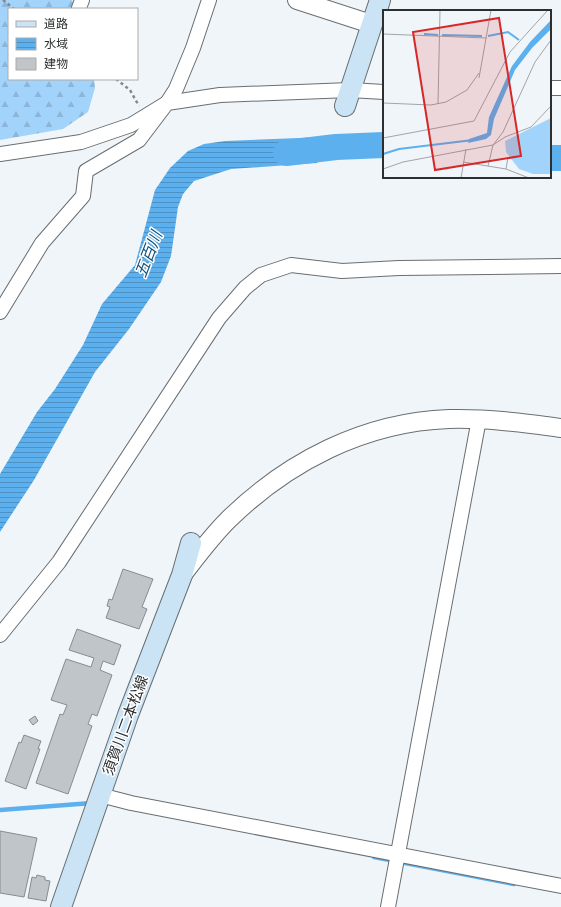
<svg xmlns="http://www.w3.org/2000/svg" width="561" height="907" viewBox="0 0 561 907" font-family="'PT Sans Narrow','Noto Sans JP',sans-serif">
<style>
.forest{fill:url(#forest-firs)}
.water{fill:url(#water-rules)}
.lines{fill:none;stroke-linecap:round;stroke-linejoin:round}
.stream{stroke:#5db0ee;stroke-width:4.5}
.river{stroke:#5db0ee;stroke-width:26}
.building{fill:#c0c5c9;stroke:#878c90}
.minor-casing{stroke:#696e71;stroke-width:16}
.tertiary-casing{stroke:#696e71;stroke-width:20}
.secondary-casing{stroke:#696e71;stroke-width:22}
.path{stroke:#84888a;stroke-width:2.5;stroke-dasharray:3 3;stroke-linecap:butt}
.minor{stroke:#fff;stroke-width:14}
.tertiary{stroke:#fff;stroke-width:18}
.secondary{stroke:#cae4f6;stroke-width:20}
.labels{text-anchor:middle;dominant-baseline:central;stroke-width:3;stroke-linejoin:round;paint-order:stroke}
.street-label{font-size:15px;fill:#2c2e30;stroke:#fff}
.water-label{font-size:16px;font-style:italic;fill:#14527b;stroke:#fff}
.inset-river{fill:none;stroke:#5db0ee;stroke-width:2}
.inset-road{fill:none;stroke:#a2a5a9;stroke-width:1}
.view{fill:#d62828;fill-opacity:0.15;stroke:#d62828;stroke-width:2}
.inset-edge{fill:none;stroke:#2c2e30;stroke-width:2}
</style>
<defs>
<pattern id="forest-firs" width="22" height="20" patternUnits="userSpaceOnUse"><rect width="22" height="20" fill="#a2d3fa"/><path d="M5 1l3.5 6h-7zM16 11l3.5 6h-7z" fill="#8cb5d7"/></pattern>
<pattern id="water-rules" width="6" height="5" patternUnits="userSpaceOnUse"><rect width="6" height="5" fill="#5db0ee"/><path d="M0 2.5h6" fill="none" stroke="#4d90c1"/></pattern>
</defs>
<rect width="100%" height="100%" fill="#f0f5f9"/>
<path class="forest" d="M0,0H72L77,9H9V79H94L95,88L88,112L63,129L0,140Z"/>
<path class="water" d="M325,137L317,163L231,169L194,181L183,194L178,207L171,256L161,282L129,329L95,372L34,480L0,532V474L37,412L55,389L83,345L102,304L135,265L155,190L170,168L188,151L204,144L225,141Z"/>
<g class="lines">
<g class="stream">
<path d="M0,810L92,803"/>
<path d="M374,857L514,884"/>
</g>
<g class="river">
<path d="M286,153L336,147L384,145"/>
<path d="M550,158H561"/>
</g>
</g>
<g class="building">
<path d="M123,569L153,579L142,607L147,609L139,629L106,618L110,607L107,606L109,599L112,600Z"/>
<path d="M77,629L121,645L114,665L103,661L100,670L112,675L97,716L92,714L88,724L92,726L68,794L36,783L60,714L63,715L67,705L51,700L66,659L91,667L94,658L69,650Z"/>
<path d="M35,716L38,721L33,725L29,720Z"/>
<path d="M24,735L41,741L38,749H40L26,789L5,781L19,742L21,743Z"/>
<path d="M0,831L37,838L24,897L0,893Z"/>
<path d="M37,875L45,877V880L50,881L46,901L28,898L32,877L36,878Z"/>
</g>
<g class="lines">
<g class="minor-casing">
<g id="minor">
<path d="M79,8L82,0"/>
<path d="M550,88H561"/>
<path d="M0,154L81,142L131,125L167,103L176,89L193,48L209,0"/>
<path d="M0,312L42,243L83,196L86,171L139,140L167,103L220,95L350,90L384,92"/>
<path d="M0,635L59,562L219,318L245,288L261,275L291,265L342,271L399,268L561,266"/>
<path d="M100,795L131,803L561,886"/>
<path d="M388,907L479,419"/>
</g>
</g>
<g class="tertiary-casing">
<g id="tertiary">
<path d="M297,0L371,24"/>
<path d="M183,574C197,556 211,537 228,520C287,462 364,422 449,419C487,418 524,423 561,428"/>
</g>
</g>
<g class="secondary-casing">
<g id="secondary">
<path d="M345,106L380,0"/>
<path d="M61,907L128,715L182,575L191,543"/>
</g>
</g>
<g class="path">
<path d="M3,0L14,9"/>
<path d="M116,79L130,90L139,106"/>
</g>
<use href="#minor" class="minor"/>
<use href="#tertiary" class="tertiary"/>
<use href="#secondary" class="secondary"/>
</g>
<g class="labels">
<g class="street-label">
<text transform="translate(125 725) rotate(-70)">須賀川二本松線</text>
</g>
<g class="water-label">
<text transform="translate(148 254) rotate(-69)">五百川</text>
</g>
</g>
<g transform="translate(383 10)">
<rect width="168" height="168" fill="#f0f5f9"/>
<path d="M168,108V164H150L136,159L123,142L122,131Z" fill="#a2d3fa"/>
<path d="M168,10V19L149,38L132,60L111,109L108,125L103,129L85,133L86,129L104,123L106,107L129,56L147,32Z" fill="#5db0ee"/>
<path class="inset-river" d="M41,24L55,25M59,25L99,26M105,26L125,22L136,30M0,144L16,139L90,130"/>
<path class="inset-road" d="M0,24L103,28M96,68L108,0M0,93L48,95L63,92L84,80L96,63M55,94L57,0M0,128L91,111L127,42L165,0M80,152L123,159L146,168M105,156L110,135L122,127L148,117L168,96M0,159L20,152L110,135L120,122L152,52L168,30M123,159L125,147M78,168L83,139"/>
<path class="view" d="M116,8L138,146L52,160L30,22Z"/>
<rect width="168" height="168" class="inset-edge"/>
</g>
<rect x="8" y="8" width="130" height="72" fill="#ffffff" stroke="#ababac"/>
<rect x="16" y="21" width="20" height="6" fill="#cae4f6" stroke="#ababac"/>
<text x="44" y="28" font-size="12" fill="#2c2e30">道路</text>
<rect x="16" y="38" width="20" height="12" fill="url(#water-rules)" stroke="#ababac"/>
<text x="44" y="48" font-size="12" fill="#2c2e30">水域</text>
<rect x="16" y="58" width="20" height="12" fill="#c0c5c9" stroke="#ababac"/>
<text x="44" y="68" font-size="12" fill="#2c2e30">建物</text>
</svg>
